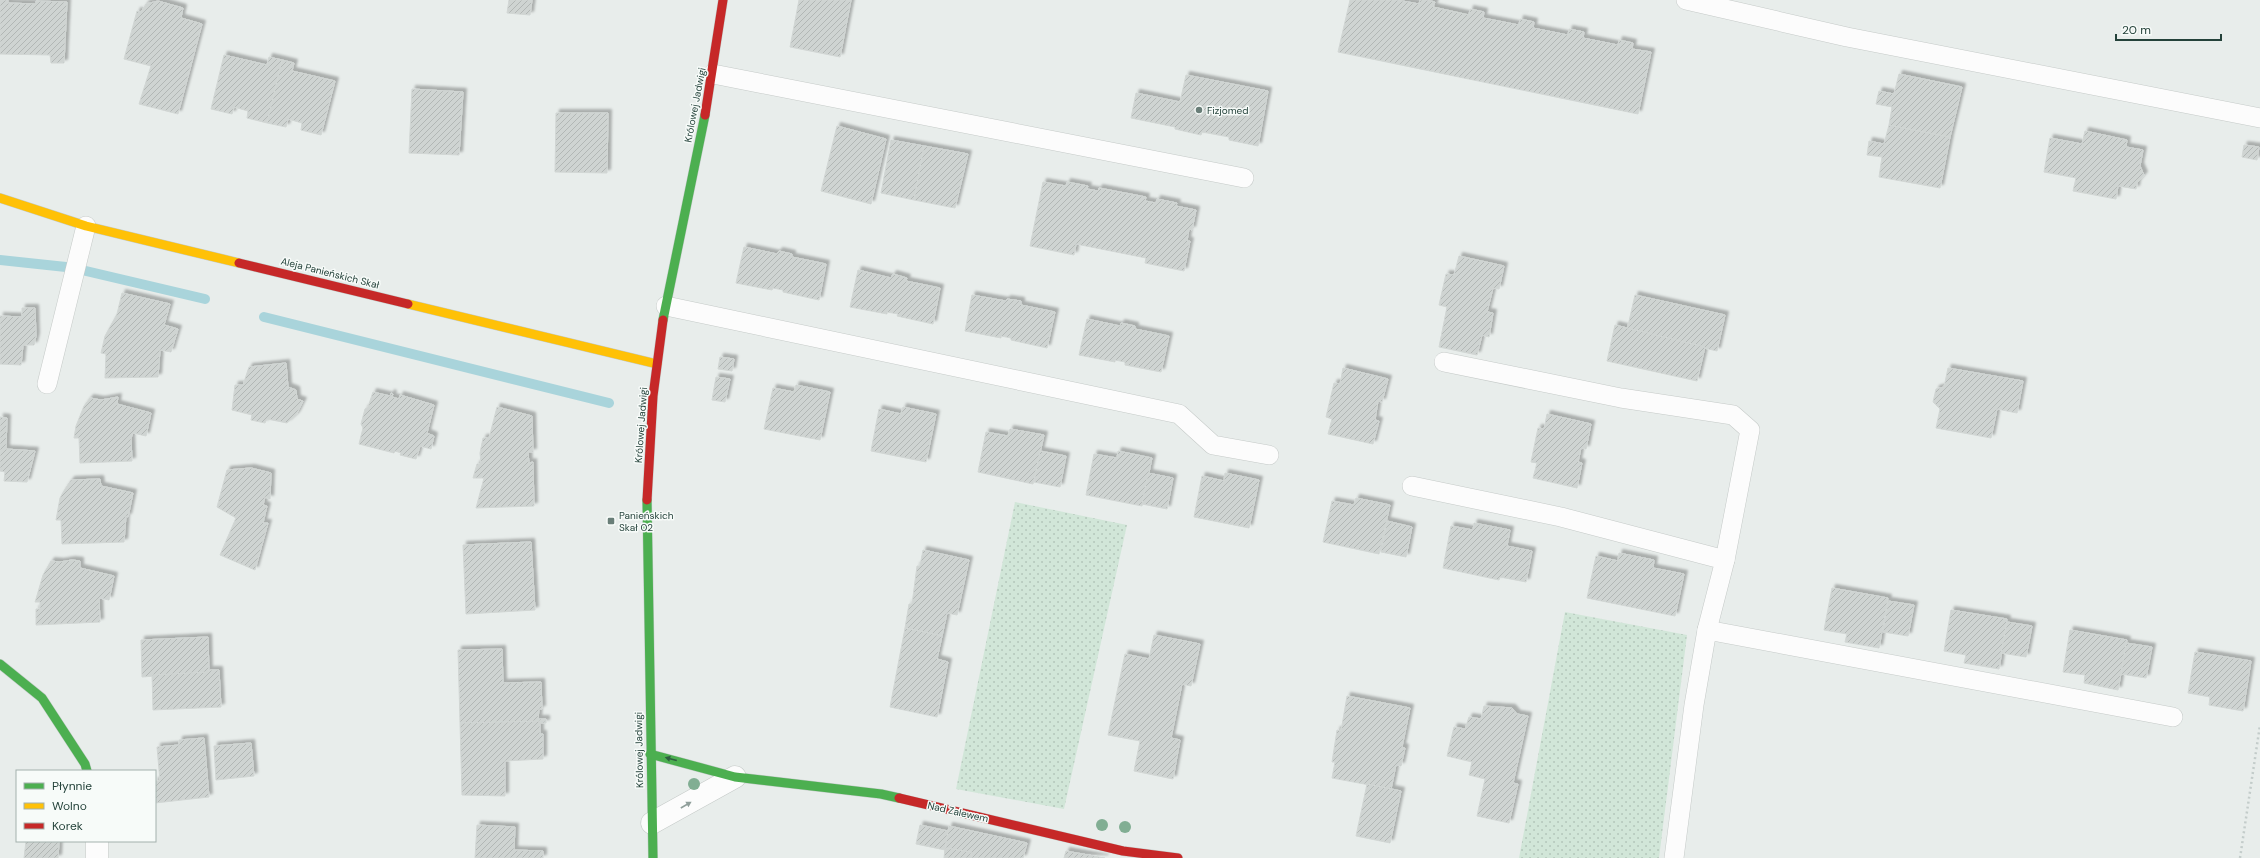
<svg xmlns="http://www.w3.org/2000/svg" width="2260" height="858" viewBox="0 0 2260 858" font-family="'DM Sans',sans-serif">
<style>
.grass{fill:url(#grass-dots)}
.lines{fill:none;stroke-linecap:round;stroke-linejoin:round}
.stream{stroke:#a9d4db;stroke-width:10}
.building{fill:url(#building-hatch);stroke:#d1d6d4;filter:url(#shadow)}
.lane-casing{stroke:#c5cac8;stroke-width:20}
.street-casing{stroke:#c5cac8;stroke-width:23}
.fast-casing{stroke:#c3cbc8;stroke-width:10}
.slow-casing{stroke:#c3cbc8;stroke-width:10}
.jam-casing{stroke:#c3cbc8;stroke-width:10}
.path{stroke:#c3ccca;stroke-width:2.5;stroke-dasharray:2 3;stroke-linecap:butt}
.lane{stroke:#fcfcfc;stroke-width:19}
.street{stroke:#fcfcfc;stroke-width:22}
.fast{stroke:#4caf50;stroke-width:9}
.slow{stroke:#ffc107;stroke-width:9}
.jam{stroke:#c62828;stroke-width:9}
.tree{fill:#81ae93}
.oneway{fill:#2e5d40}
.oneway2{fill:#909f9b}
.poi-dot{fill:#697e78;stroke:#f7fbf9;stroke-width:1.5}
.labels{text-anchor:middle;dominant-baseline:central;stroke-width:3;stroke-linejoin:round;paint-order:stroke}
.street-label{font-size:10px;fill:#24423a;stroke:#f7fbf9}
.poi-label{font-size:10px;fill:#24423a;stroke:#f7fbf9;text-anchor:start}
</style>
<defs>
<pattern id="grass-dots" width="8" height="8" patternUnits="userSpaceOnUse"><rect width="8" height="8" fill="#d1e6d8"/><path d="M2 2h.1M6 6h.1" fill="none" stroke="#b3c6ba" stroke-width="1.8" stroke-linecap="round"/></pattern>
<pattern id="building-hatch" width="6" height="6" patternUnits="userSpaceOnUse"><rect width="6" height="6" fill="#cfd4d2"/><path d="M-1 1l2-2M0 6l6-6M5 7l2-2" fill="none" stroke="#b2b7b5"/></pattern>
<filter id="shadow"><feDropShadow dx="3.5" dy="-3.5" stdDeviation="1" flood-color="#0004"/></filter>
</defs>
<rect width="100%" height="100%" fill="#e8edeb"/>
<g class="grass">
<path d="M1015,502L1127,525L1064,809L956,789Z"/>
<path d="M1565,612L1687,635L1659,858H1519Z"/>
</g>
<g class="lines">
<g class="stream">
<path d="M0,260L66,267"/>
<path d="M86,271L205,299"/>
<path d="M264,317L609,403"/>
</g>
</g>
<g class="building">
<path d="M0,0H8V3L36,4V1L67,2L64,63H51L50,55L0,54Z"/>
<path d="M509,0H532L530,15L507,13Z"/>
<path d="M799,0H851L840,57L790,47Z"/>
<path d="M1350,0H1397L1419,4L1420,0H1427L1435,2L1433,7L1469,15L1470,9L1484,12L1483,18L1519,25L1520,19L1534,22L1533,28L1568,35L1569,29L1584,32L1583,38L1618,45L1619,40L1633,43L1632,49L1651,52L1638,114L1338,52Z"/>
<path d="M158,1L183,8L181,18L202,24L178,114L139,104L151,66L124,59L137,11L141,12L146,4Z"/>
<path d="M224,55L267,65L269,57L282,60L267,123L247,118L248,111L234,107L232,114L211,109Z"/>
<path d="M282,60L294,63L292,71L335,81L321,135L301,130L302,123L288,119L286,127L267,123Z"/>
<path d="M1899,74L1962,87L1950,137L1889,125L1892,107L1876,104L1879,91L1894,94Z"/>
<path d="M1186,75L1268,91L1258,146L1229,140V137L1202,132L1201,135L1175,129V127L1131,118L1136,93L1180,102Z"/>
<path d="M412,89L463,92L459,155L409,153Z"/>
<path d="M556,113H608L607,173L555,172Z"/>
<path d="M1889,125L1950,137L1940,188L1879,177L1882,157L1867,155L1869,141L1884,144Z"/>
<path d="M837,126L886,139L871,204L821,191Z"/>
<path d="M2085,131L2127,140L2126,147L2143,150L2140,166L2144,175L2137,183L2136,189L2118,186L2116,199L2073,191L2076,178L2044,172L2050,138L2082,144Z"/>
<path d="M891,140L924,146L914,200L881,193Z"/>
<path d="M2244,145L2259,147L2257,160L2242,157Z"/>
<path d="M924,146L968,154L955,208L914,200Z"/>
<path d="M1043,182L1066,186L1067,182L1088,186L1087,189L1098,191L1099,188L1146,197L1145,201L1156,203L1157,199L1177,203L1176,206L1196,210L1192,230L1189,229L1187,241H1190L1184,271L1145,263L1146,258L1076,244L1074,255L1030,246Z"/>
<path d="M744,247L777,254L779,251L792,254V257L826,264L819,300L783,292V290L773,288L772,290L736,283Z"/>
<path d="M1459,256L1504,266L1499,289L1493,288L1487,312L1493,313L1489,337L1482,335L1477,355L1439,347L1447,307L1439,305L1446,274L1454,275Z"/>
<path d="M858,270L891,278L893,274L907,278L906,281L940,288L933,324L897,316L898,314L887,312V314L850,307Z"/>
<path d="M122,293L170,304L164,325L178,329L171,352L160,350L158,377L105,378L106,354L101,353L105,336L117,314Z"/>
<path d="M972,295L1006,301L1007,299L1021,301V305L1055,312L1047,348L1011,340V338L1001,336V338L965,331Z"/>
<path d="M1635,295L1725,315L1717,351L1627,330Z"/>
<path d="M22,308H35L36,336L34,345H23L21,365L0,364V316L22,317Z"/>
<path d="M1087,319L1120,326L1121,323L1135,326V329L1169,336L1161,372L1125,365V362L1115,360V362L1079,355Z"/>
<path d="M1615,325L1705,347L1697,381L1607,361Z"/>
<path d="M720,357L734,359L732,371L718,369Z"/>
<path d="M286,363L288,387L296,390L297,399L303,401L296,415L287,423L267,419L265,423L251,420L252,415L232,410L235,385H243L249,367Z"/>
<path d="M1343,368L1388,379L1382,402L1378,401L1375,420L1379,421L1373,444L1328,434L1332,419L1326,417L1334,383L1340,384Z"/>
<path d="M1948,368L2023,381L2017,413L1997,409L1991,438L1936,428L1940,409L1933,402L1936,389L1944,387Z"/>
<path d="M716,377L730,379L725,402L712,400Z"/>
<path d="M796,385L830,392L820,440L764,429L773,388L794,392Z"/>
<path d="M373,392L390,396L391,393L393,394L392,397L399,399L400,395L434,405L427,433L434,436L431,449L420,446L416,459L400,455L401,453L395,451L394,453L359,444L363,428L361,424L365,409L368,407Z"/>
<path d="M118,397L117,404L151,413L146,436L133,433L131,438L132,461L80,463L79,438H74L76,426L84,406L90,398L101,400Z"/>
<path d="M497,407L532,416L533,452H528L529,463L533,462L534,506L476,508L484,478H473L477,464H481L480,453L483,438H489Z"/>
<path d="M903,407L936,414L926,462L871,451L879,409L901,414Z"/>
<path d="M1547,414L1591,424L1586,449L1581,448L1578,462L1582,463L1577,488L1533,478L1537,463L1531,462L1538,428L1544,429Z"/>
<path d="M0,417L7,418L6,449L35,451L27,482L4,481L5,472L0,471Z"/>
<path d="M1010,429L1044,435L1033,484L978,472L986,432L1008,436Z"/>
<path d="M1040,451L1066,456L1060,487L1034,482Z"/>
<path d="M1118,451L1152,458L1142,506L1086,495L1094,454L1117,458Z"/>
<path d="M251,468L271,473L270,499L265,497L263,505L267,506L263,523H268L255,570L220,555L236,518L217,507L227,470Z"/>
<path d="M1148,473L1173,478L1167,509L1142,504Z"/>
<path d="M1225,473L1259,480L1249,528L1194,517L1202,476L1224,481Z"/>
<path d="M100,479L101,486L133,493L128,517L126,516L124,542L62,544L61,520H56L60,498L65,489L71,480Z"/>
<path d="M1356,498L1390,505L1379,554L1323,542L1332,501L1354,505Z"/>
<path d="M1387,521L1412,527L1406,557L1381,552Z"/>
<path d="M1474,523L1510,530L1507,546L1532,551L1526,582L1500,577L1499,580L1443,568L1451,526L1473,530Z"/>
<path d="M531,542L535,610L466,614L463,545Z"/>
<path d="M923,550L969,560L957,615L947,613L942,636L905,628L909,604H912L917,566H920Z"/>
<path d="M1619,553L1654,560L1653,568L1684,574L1675,616L1587,598L1596,556L1618,561Z"/>
<path d="M72,560L80,561V568L114,576L109,600L99,598L100,622L36,625V609H40V602H35L36,599L43,575L51,561L60,562Z"/>
<path d="M1832,588L1888,598L1879,648L1845,642L1847,634L1824,630Z"/>
<path d="M1888,601L1914,605L1908,636L1883,632Z"/>
<path d="M1951,610L2007,619L1999,669L1964,663L1966,655L1944,651Z"/>
<path d="M2007,622L2032,626L2026,657L2001,653Z"/>
<path d="M905,628L942,636L937,659L948,662L937,717L890,707Z"/>
<path d="M2070,630L2127,640L2118,690L2084,683L2085,675L2063,672Z"/>
<path d="M1154,635L1200,644L1191,686L1182,684L1171,738L1180,740L1173,779L1134,771L1140,741L1108,735L1125,654L1149,659Z"/>
<path d="M208,637L209,672L142,677L141,640Z"/>
<path d="M2126,643L2152,647L2146,678L2121,674Z"/>
<path d="M502,649L503,683L541,682L542,709H539L538,719H546V721L460,723L458,650Z"/>
<path d="M2195,652L2251,661L2243,711L2209,705L2210,697L2188,693Z"/>
<path d="M210,670H219L221,707L153,710L152,675L209,672Z"/>
<path d="M1347,696L1410,708L1402,747L1405,748L1401,766L1396,765L1391,789L1332,778L1335,762H1332L1337,730L1341,731Z"/>
<path d="M1484,706L1512,708L1517,714L1528,716L1513,783L1518,784L1509,823L1477,816L1485,779L1469,775L1472,762L1447,756L1454,727L1465,729L1469,717L1481,719Z"/>
<path d="M546,721V723H540V734H543V759L505,761V796L462,795L460,723Z"/>
<path d="M204,738L209,797L155,803V781H160L157,747L179,745V740Z"/>
<path d="M251,743L254,776L216,780L214,746Z"/>
<path d="M1367,784L1401,791L1390,843L1356,836Z"/>
<path d="M477,825L515,827L514,850L543,851V858H475Z"/>
<path d="M920,825L948,831L945,850L916,844Z"/>
<path d="M949,826L1027,843L1023,858H971V852L945,848Z"/>
<path d="M26,841L59,842L58,858H24Z"/>
<path d="M945,848L971,852V858H944Z"/>
<path d="M1066,851L1105,858H1064Z"/>
</g>
<g class="lines">
<g class="lane-casing">
<g id="lane">
<path d="M1686,0L1847,37L2260,118"/>
<path d="M713,74L1244,178"/>
<path d="M666,306L1179,414L1213,445L1269,455"/>
<path d="M1444,362L1621,398L1733,415L1750,430L1725,560"/>
<path d="M47,384L86,226"/>
<path d="M1412,486L1561,517L1725,560L1707,630"/>
<path d="M1674,858L1694,705L1707,630L2173,717"/>
</g>
</g>
<g class="street-casing">
<g id="street">
<path d="M652,823L735,777"/>
<path d="M97,858V841"/>
</g>
</g>
<g class="fast-casing">
<g id="fast">
<path d="M663,320L705,115"/>
<path d="M647,500L653,858"/>
<path d="M0,664L42,698L85,764L87,771"/>
<path d="M650,754L735,777L881,794L899,798"/>
</g>
</g>
<g class="slow-casing">
<g id="slow">
<path d="M0,198L86,226L239,263"/>
<path d="M408,304L657,364"/>
</g>
</g>
<g class="jam-casing">
<g id="jam">
<path d="M705,115L723,0"/>
<path d="M239,263L408,304"/>
<path d="M647,500L653,396L663,320"/>
<path d="M899,798L1123,851L1178,858"/>
</g>
</g>
<path class="path" d="M2240,858L2260,725"/>
<use href="#lane" class="lane"/>
<use href="#street" class="street"/>
<use href="#fast" class="fast"/>
<use href="#slow" class="slow"/>
<use href="#jam" class="jam"/>
</g>
<g class="tree">
<circle cx="694" cy="784" r="6"/>
<circle cx="1102" cy="825" r="6"/>
<circle cx="1125" cy="827" r="6"/>
</g>
<defs><path id="oneway-solid" d="M-6-.8H1V-3.2L6.5 0L1 3.2V.8H-6Z"/></defs>
<use class="oneway" href="#oneway-solid" transform="translate(671 759) rotate(-165)"/>
<use class="oneway2" href="#oneway-solid" transform="translate(686 805) rotate(-30)"/>
<g class="poi-dot">
<circle cx="1199" cy="110" r="4"/>
<rect x="607" y="517" width="8" height="8" rx="2"/>
</g>
<g class="labels">
<g class="street-label">
<text transform="translate(695 105) rotate(-79)">Królowej Jadwigi</text>
<text transform="translate(330 273) rotate(14)">Aleja Panieńskich Skał</text>
<text transform="translate(641 425) rotate(-86)">Królowej Jadwigi</text>
<text transform="translate(639 750) rotate(-91)">Królowej Jadwigi</text>
<text transform="translate(958 812) rotate(13)">Nad Zalewem</text>
</g>
<g class="poi-label">
<text x="1207" y="110">Fizjomed</text>
<text x="619" y="515">Panieńskich<tspan x="619" dy="12">Skał 02</tspan></text>
</g>
</g>
<rect x="16" y="770" width="140" height="72" fill="#f7fbf9" stroke="#a3b1ad"/>
<rect x="24" y="783" width="20" height="6" fill="#4caf50" stroke="#a3b1ad"/>
<text x="52" y="790" font-size="12" fill="#24423a">Płynnie</text>
<rect x="24" y="803" width="20" height="6" fill="#ffc107" stroke="#a3b1ad"/>
<text x="52" y="810" font-size="12" fill="#24423a">Wolno</text>
<rect x="24" y="823" width="20" height="6" fill="#c62828" stroke="#a3b1ad"/>
<text x="52" y="830" font-size="12" fill="#24423a">Korek</text>
<path d="M2116 34v6h105v-6" fill="none" stroke="#24423a" stroke-width="2"/>
<text x="2122" y="34" font-size="12" fill="#24423a" stroke="#f7fbf9" stroke-width="3" paint-order="stroke">20 m</text>
</svg>
